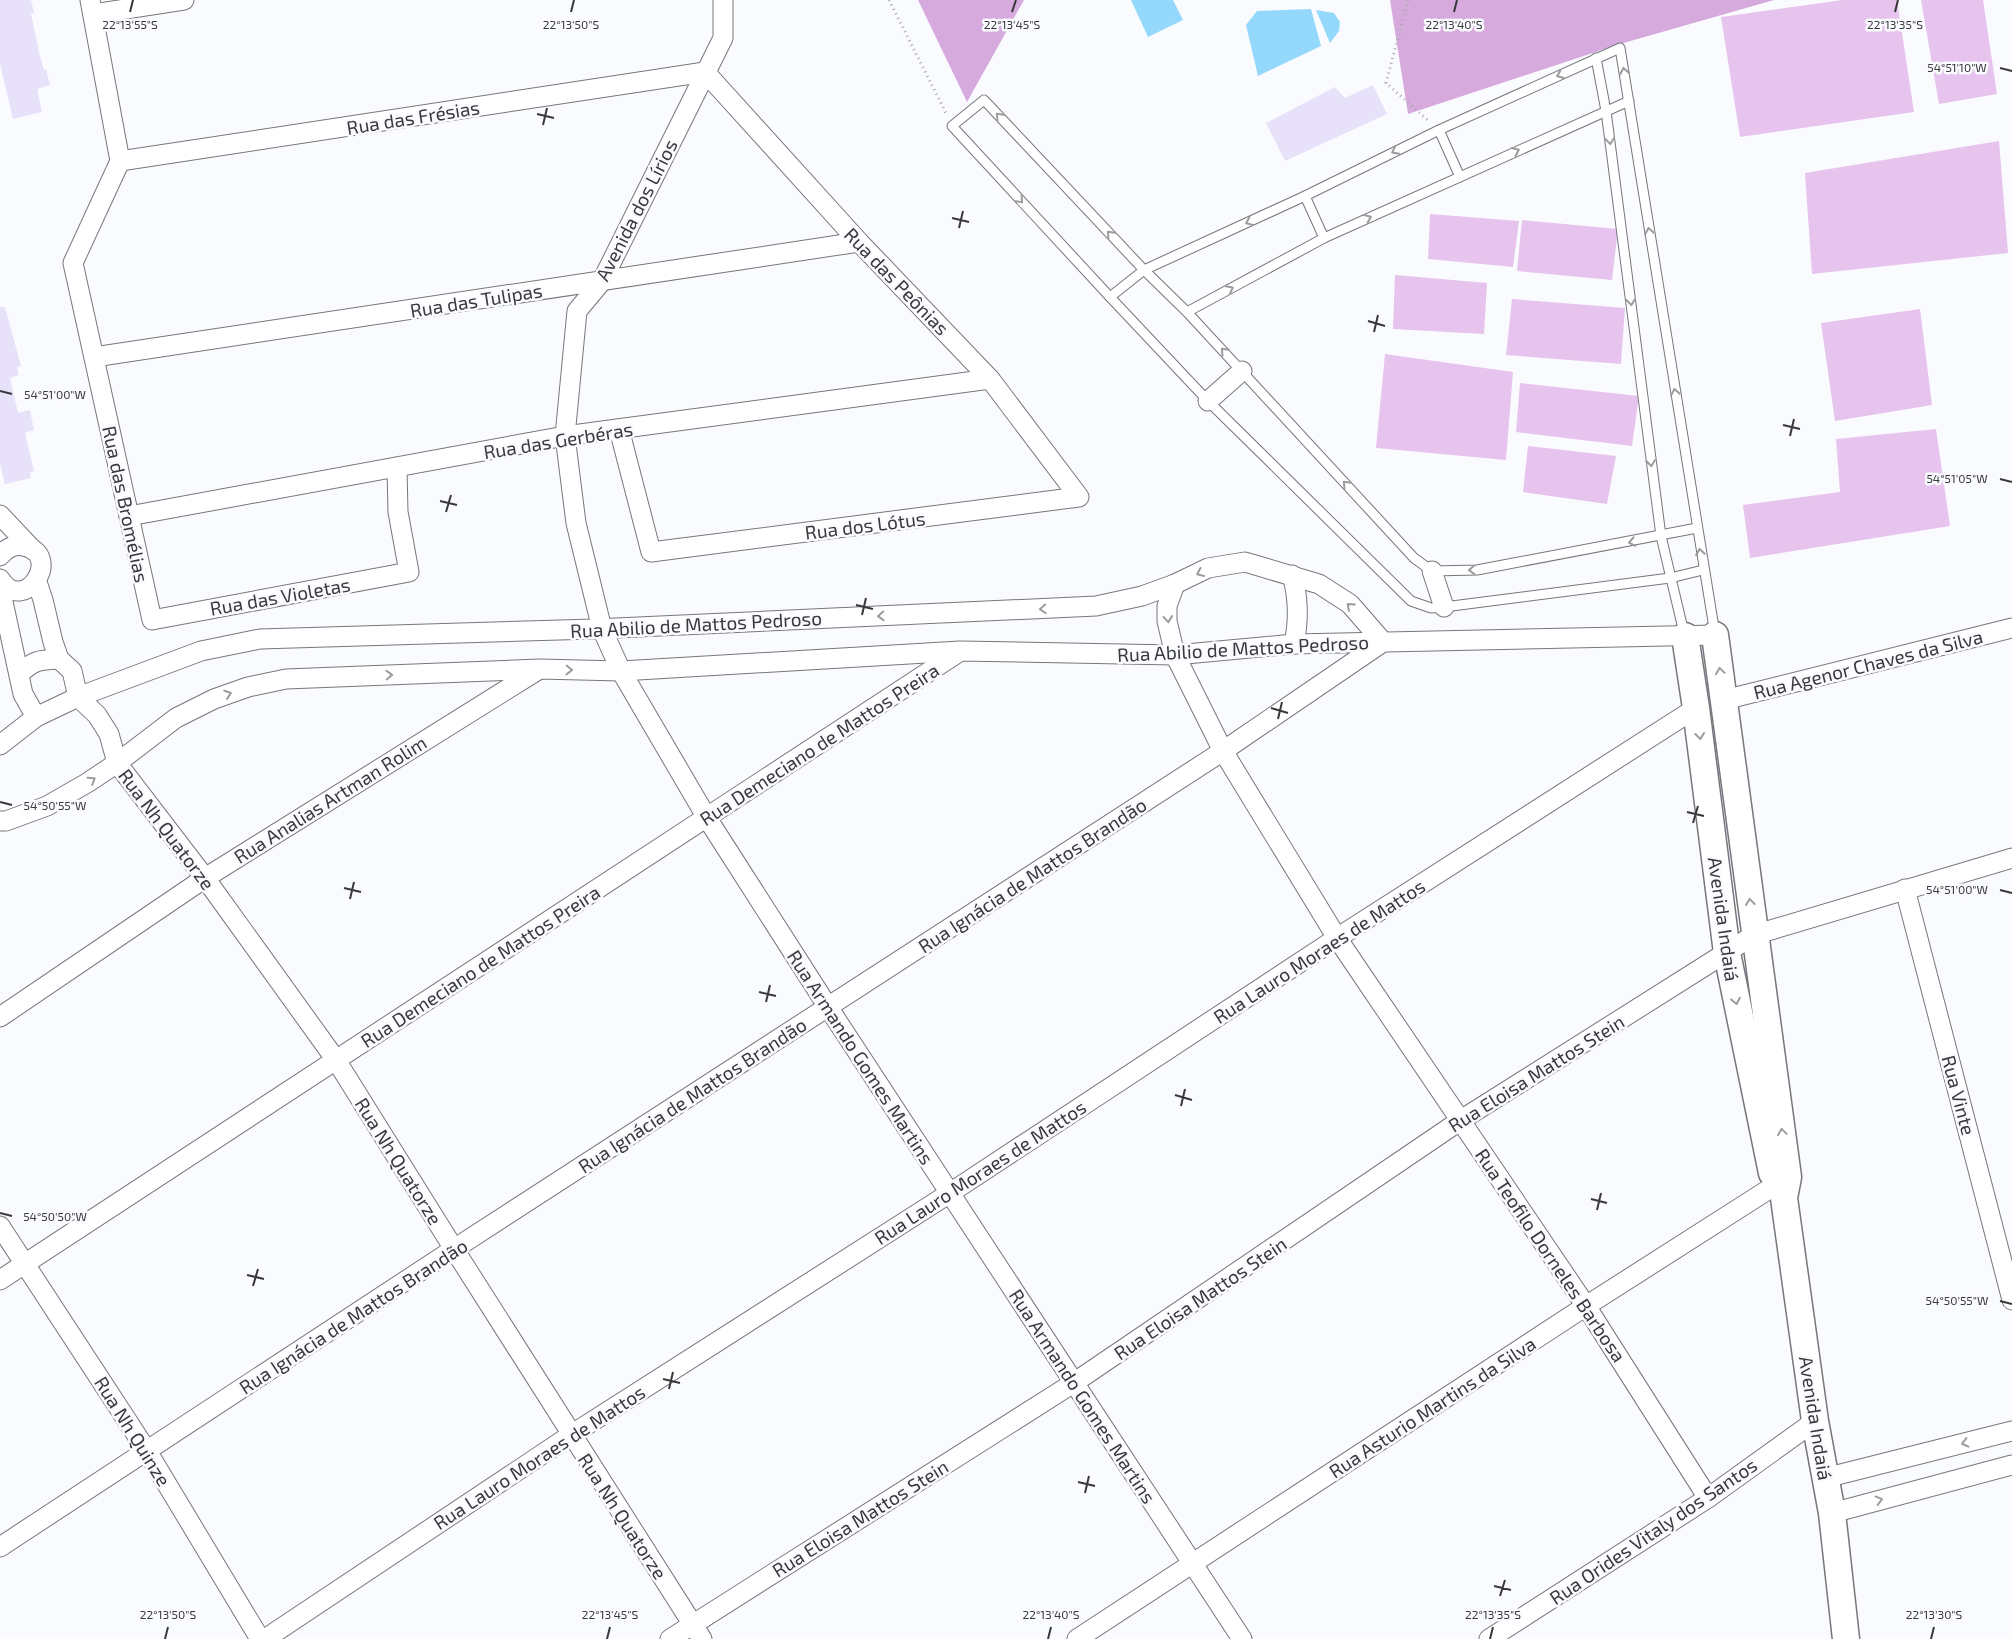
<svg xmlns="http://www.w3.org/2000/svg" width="2012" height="1639" viewBox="0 0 2012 1639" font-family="'Exo 2',sans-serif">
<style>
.green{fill:#e7c4ed}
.forest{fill:#d6aadd}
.water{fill:#94d8fc}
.building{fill:#e8e1fa}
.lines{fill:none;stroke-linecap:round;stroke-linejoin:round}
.lane-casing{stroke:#76777d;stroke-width:11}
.street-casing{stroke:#76777d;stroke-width:21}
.secondary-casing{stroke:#76777d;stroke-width:29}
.path{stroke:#a7a8ab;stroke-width:3;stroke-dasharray:1 4;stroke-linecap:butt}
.lane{stroke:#fff;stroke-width:9}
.street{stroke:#fff;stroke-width:19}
.secondary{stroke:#fff;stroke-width:26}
.oneway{stroke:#9c9c9d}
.ticks{fill:none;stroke:#38393b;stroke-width:2}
.labels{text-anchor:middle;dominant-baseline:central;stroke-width:5;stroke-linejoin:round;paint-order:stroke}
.street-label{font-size:19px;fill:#38393b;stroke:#fafbff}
.ticks-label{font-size:12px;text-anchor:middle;fill:#38393b;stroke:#fafbff;stroke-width:5;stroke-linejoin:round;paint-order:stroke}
</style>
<rect width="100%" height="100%" fill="#fafbff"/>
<g class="green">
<path d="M1842,0H1897L1914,112L1740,137L1721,17Z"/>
<path d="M1921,0H1983L1997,94L1939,104Z"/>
<path d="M1999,141L2008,253L1812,274L1805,173Z"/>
<path d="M1430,214L1519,221L1513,267L1428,259Z"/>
<path d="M1522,220L1618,229L1612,280L1517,271Z"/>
<path d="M1395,275L1487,283L1484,334L1393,329Z"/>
<path d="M1512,299L1625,308L1621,364L1506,355Z"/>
<path d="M1920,309L1932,405L1835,421L1821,323Z"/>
<path d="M1385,354L1513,372L1506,460L1376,448Z"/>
<path d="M1520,383L1639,396L1632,446L1516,432Z"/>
<path d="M1936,429L1950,526L1750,558L1743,505L1840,492L1836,439Z"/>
<path d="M1528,446L1616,456L1607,504L1523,492Z"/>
</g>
<g class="forest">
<path d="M918,0H1024L967,102Z"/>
<path d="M1390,0H1774L1620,44L1408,114Z"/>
</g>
<g class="water">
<path d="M1131,0H1173L1183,20L1148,37Z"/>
<path d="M1311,9L1321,46L1258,76L1246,25L1257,11Z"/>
<path d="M1316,10L1334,13L1340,22L1339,31L1330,43Z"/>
</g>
<g class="building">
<path d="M0,0H31L34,13H31L39,52L44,70L46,69L50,85L37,89L42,112L13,119L0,64Z"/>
<path d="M1373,85L1387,114L1285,161L1266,123L1335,87L1345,98Z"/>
<path d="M0,307H5L21,366L17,367L19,375L10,378L18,413L30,410L34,430L25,433L34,471L30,472L31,478L5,484L0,464Z"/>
</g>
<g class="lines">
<g class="lane-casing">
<g id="lane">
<path d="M1596,58L1606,111L1661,536L1684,633"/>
<path d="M1439,130L1460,177"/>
<path d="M1305,196L1324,238"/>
<path d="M1110,297L952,126L984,100L1144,270L1305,196L1439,130L1620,48L1715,634"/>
<path d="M1187,312L1324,238L1629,101"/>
<path d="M1697,528L1477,570L1432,571L1414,558L1187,312L1144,270L1110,297L1208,401L1411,601L1431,608L1444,607L1670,578L1703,570"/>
</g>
</g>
<g class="street-casing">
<g id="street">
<path d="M90,0L120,161"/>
<path d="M723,0V38L602,281L577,311L565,436L576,523L602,629L621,671L707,818L828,1007L1242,1639"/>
<path d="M93,14L184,0"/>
<path d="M120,161L705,72L859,242L990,379L1079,497L651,552L619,429"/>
<path d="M120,161L73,263L152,620L409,572L398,512L397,467"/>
<path d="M94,357L859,242"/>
<path d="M1208,401L1242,371"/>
<path d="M0,515L33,550"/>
<path d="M129,516L565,436L990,379"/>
<path d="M0,556C5,549 14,544 23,546C65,554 24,617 0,579"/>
<path d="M1432,571L1444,607"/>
<path d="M1292,575C1299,599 1299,620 1294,644"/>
<path d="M37,582L43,600L53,642L59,659L72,671L78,697L97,715L109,734L117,763L205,878L336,1060L454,1249L702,1639"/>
<path d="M1175,584L1167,606V621L1175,655L1223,751L1337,938L1586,1306L1708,1498"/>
<path d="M0,588L23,694L36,717"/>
<path d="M19,674C34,660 39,660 59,659"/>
<path d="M1724,700L2012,628"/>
<path d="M0,745L36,717L78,697L201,651L260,639L594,629L1096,606L1142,596L1175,584L1208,568L1245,562L1319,584L1350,604L1383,642"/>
<path d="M0,821H6L47,806L87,783L117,763L176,718L214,699L248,687L286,679L539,669L621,671L960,651L1175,655L1294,644L1715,635"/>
<path d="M1905,889L2012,1300"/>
<path d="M0,1017L205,878L538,670"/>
<path d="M0,1226L147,1451L260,1639"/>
<path d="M0,1280L959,652"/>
<path d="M1825,1478L2012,1431"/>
<path d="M1832,1513L2012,1465"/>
<path d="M0,1547L454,1249L1223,751L1383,642"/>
<path d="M265,1639L571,1435L950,1193L1337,938L1696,708"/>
<path d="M670,1639L1075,1382L1461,1120L1754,935L2012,858"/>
<path d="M1077,1639L1586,1306L1788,1177"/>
<path d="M1489,1639L1708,1498L1815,1421"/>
</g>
</g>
<g class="secondary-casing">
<g id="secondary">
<path d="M1715,635L1788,1177L1784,1198L1815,1421L1832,1513L1846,1639"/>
<path d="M1685,636L1696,708L1727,953L1772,1173"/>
</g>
</g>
<g class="path">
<path d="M889,0L947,115"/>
<path d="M1408,0L1386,83L1430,122"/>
</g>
<use href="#lane" class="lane"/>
<use href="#street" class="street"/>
<use href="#secondary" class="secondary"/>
</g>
<defs><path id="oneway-chevron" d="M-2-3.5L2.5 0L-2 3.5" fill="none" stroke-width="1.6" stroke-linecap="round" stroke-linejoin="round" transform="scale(1.25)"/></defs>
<g class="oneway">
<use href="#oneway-chevron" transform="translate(1624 71) rotate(-99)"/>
<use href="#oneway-chevron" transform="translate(1560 75) rotate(156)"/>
<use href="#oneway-chevron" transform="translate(999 116) rotate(-133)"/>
<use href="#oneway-chevron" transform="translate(1610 141) rotate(83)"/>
<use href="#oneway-chevron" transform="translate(1395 151) rotate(153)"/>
<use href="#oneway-chevron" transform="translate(1516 151) rotate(-25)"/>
<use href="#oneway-chevron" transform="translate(1020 200) rotate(47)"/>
<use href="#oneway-chevron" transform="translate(1368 218) rotate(-24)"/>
<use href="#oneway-chevron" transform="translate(1249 222) rotate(156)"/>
<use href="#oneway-chevron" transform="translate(1649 231) rotate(-99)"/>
<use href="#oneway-chevron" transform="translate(1110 234) rotate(-133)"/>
<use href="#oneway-chevron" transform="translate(1230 289) rotate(-28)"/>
<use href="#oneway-chevron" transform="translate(1631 302) rotate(83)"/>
<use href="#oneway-chevron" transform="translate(1224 351) rotate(-133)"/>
<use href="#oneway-chevron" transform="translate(1675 392) rotate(-99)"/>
<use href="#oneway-chevron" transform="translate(1651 463) rotate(83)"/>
<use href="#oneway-chevron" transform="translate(1346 484) rotate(-133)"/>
<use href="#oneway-chevron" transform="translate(1632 542) rotate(169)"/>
<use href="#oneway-chevron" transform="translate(1700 552) rotate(-99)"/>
<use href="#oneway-chevron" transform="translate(1472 570) rotate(177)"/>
<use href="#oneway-chevron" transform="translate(1200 573) rotate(155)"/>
<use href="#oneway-chevron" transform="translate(1350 606) rotate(-138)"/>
<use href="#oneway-chevron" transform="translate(1043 609) rotate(177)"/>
<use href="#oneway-chevron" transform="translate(881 616) rotate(177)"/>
<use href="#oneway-chevron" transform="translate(1168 619) rotate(85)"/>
<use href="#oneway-chevron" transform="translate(569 670) rotate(1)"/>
<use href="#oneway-chevron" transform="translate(1720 671) rotate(-98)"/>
<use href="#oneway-chevron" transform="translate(389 675) rotate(-2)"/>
<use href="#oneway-chevron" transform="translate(228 694) rotate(-18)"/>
<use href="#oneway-chevron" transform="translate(1700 736) rotate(83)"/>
<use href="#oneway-chevron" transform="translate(92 780) rotate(-33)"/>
<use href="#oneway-chevron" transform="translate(1750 902) rotate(-97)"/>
<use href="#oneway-chevron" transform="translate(1736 1001) rotate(79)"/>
<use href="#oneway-chevron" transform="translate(1782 1132) rotate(-98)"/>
<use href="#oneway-chevron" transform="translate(1965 1443) rotate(166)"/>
<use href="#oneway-chevron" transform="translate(1879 1500) rotate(-15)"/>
</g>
<path class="ticks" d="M130,12L133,0M571,12L574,0M1012,12L1016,0M1454,12L1457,0M1895,12L1898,0M2000,68L2012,71M537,114L554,118M543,125L547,108M952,218L969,222M959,228L963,211M1368,321L1385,326M1374,332L1378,315M0,391L12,394M1783,425L1800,429M1790,436L1794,419M2000,479L2012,482M440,501L457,505M446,512L451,495M856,605L873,609M862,615L866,598M1271,708L1288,713M1278,719L1282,702M0,802L12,805M1687,812L1704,816M1693,823L1698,806M344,888L361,892M2000,890L2012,893M350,899L354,882M759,992L776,996M766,1002L770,985M1175,1095L1192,1100M1181,1106L1185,1089M1591,1199L1607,1203M1597,1210L1601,1193M0,1213L12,1216M247,1275L264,1279M253,1286L258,1269M2000,1301L2012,1304M663,1379L680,1383M669,1389L673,1372M1078,1482L1095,1486M1085,1493L1089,1476M1494,1586L1511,1590M1500,1596L1505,1580M165,1639L168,1627M607,1639L610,1627M1048,1639L1051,1627M1490,1639L1493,1627M1931,1639L1934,1627"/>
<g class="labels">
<g class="street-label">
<text transform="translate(413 117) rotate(-9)">Rua das Frésias</text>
<text transform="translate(636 210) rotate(-63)">Avenida dos Lírios</text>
<text transform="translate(897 281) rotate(46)">Rua das Peônias</text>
<text transform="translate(476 300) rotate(-9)">Rua das Tulipas</text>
<text transform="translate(558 440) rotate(-9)">Rua das Gerbéras</text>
<text transform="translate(126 504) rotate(78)">Rua das Bromélias</text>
<text transform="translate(865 525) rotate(-7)">Rua dos Lótus</text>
<text transform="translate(280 596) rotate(-10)">Rua das Violetas</text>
<text transform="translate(696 624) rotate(-3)">Rua Abilio de Mattos Pedroso</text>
<text transform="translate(1243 648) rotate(-3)">Rua Abilio de Mattos Pedroso</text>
<text transform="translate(1868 664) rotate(-14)">Rua Agenor Chaves da Silva</text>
<text transform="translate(819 744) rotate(-33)">Rua Demeciano de Mattos Preira</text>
<text transform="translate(330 799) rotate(-32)">Rua Analias Artman Rolim</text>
<text transform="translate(167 829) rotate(53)">Rua Nh Quatorze</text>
<text transform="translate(1032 875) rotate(-33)">Rua Ignácia de Mattos Brandão</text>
<text transform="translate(1724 919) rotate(82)">Avenida Indaiá</text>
<text transform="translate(1319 951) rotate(-33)">Rua Lauro Moraes de Mattos</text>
<text transform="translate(480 966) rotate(-33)">Rua Demeciano de Mattos Preira</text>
<text transform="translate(861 1057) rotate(57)">Rua Armando Gomes Martins</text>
<text transform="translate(1536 1073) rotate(-32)">Rua Eloisa Mattos Stein</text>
<text transform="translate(692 1095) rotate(-33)">Rua Ignácia de Mattos Brandão</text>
<text transform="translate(1959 1095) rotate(75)">Rua Vinte</text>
<text transform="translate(399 1161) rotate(58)">Rua Nh Quatorze</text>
<text transform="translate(980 1172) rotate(-33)">Rua Lauro Moraes de Mattos</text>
<text transform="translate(1551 1255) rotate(56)">Rua Teofilo Dorneles Barbosa</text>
<text transform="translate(1200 1298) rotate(-34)">Rua Eloisa Mattos Stein</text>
<text transform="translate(353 1316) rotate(-33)">Rua Ignácia de Mattos Brandão</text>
<text transform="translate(1083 1396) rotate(57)">Rua Armando Gomes Martins</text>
<text transform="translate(1432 1407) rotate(-33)">Rua Asturio Martins da Silva</text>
<text transform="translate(1816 1418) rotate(81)">Avenida Indaiá</text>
<text transform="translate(133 1431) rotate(58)">Rua Nh Quinze</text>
<text transform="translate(539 1457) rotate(-33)">Rua Lauro Moraes de Mattos</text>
<text transform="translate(623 1516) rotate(57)">Rua Nh Quatorze</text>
<text transform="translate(860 1518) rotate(-32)">Rua Eloisa Mattos Stein</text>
<text transform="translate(1653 1531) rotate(-34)">Rua Orides Vitaly dos Santos</text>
</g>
</g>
<g class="ticks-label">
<text x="571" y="29">22°13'50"S</text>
<text x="1012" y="29">22°13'45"S</text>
<text x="1454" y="29">22°13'40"S</text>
<text x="1895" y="29">22°13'35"S</text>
<text x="130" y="29">22°13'55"S</text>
<text x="1957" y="72">54°51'10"W</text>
<text x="55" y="399">54°51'00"W</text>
<text x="1957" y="483">54°51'05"W</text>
<text x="55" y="810">54°50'55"W</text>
<text x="1957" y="894">54°51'00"W</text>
<text x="55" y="1221">54°50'50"W</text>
<text x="1957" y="1305">54°50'55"W</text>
<text x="168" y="1619">22°13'50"S</text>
<text x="610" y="1619">22°13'45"S</text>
<text x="1051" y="1619">22°13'40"S</text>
<text x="1493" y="1619">22°13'35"S</text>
<text x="1934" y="1619">22°13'30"S</text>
</g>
</svg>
